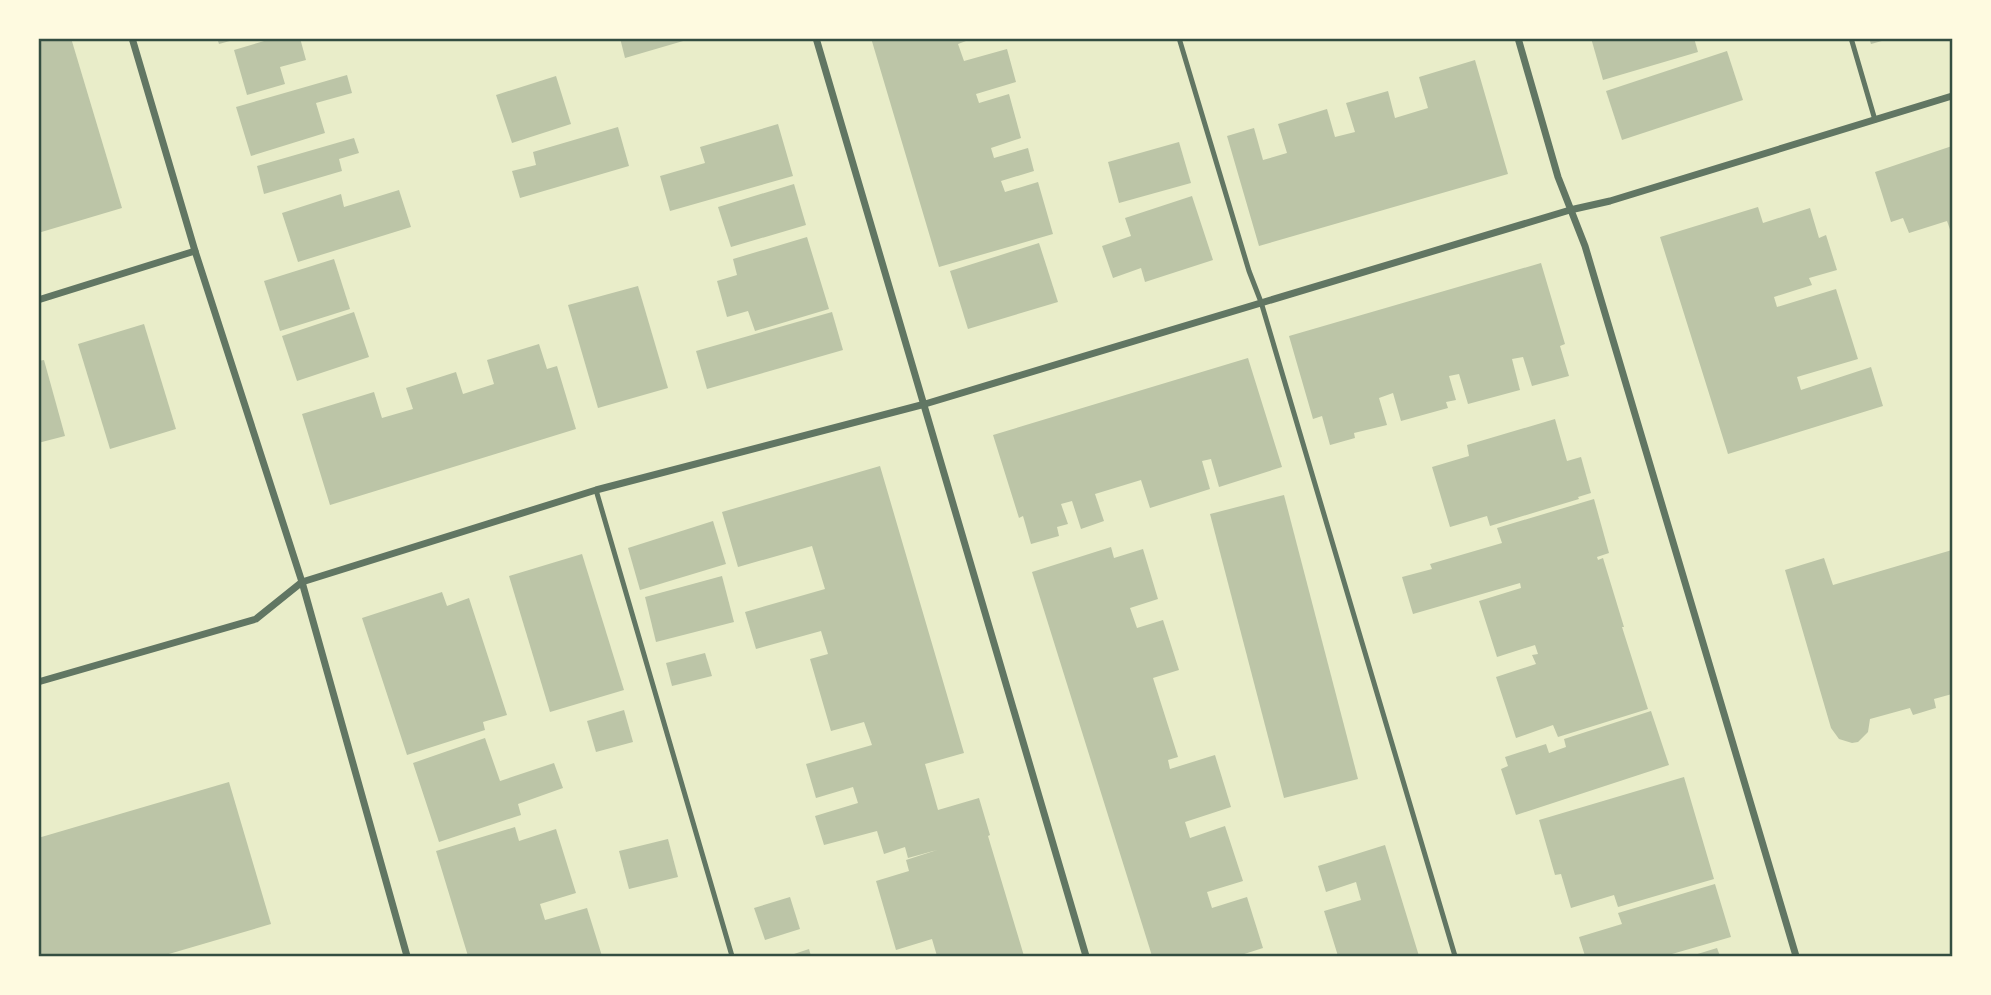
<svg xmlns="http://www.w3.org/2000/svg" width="1991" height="995" viewBox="0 0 1991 995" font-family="Mulish,sans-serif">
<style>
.building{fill:#bcc5a7}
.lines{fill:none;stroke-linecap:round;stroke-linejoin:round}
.service{stroke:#617663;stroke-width:5}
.minor{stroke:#617663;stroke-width:7}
.neatline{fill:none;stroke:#344e41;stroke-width:2.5}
</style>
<rect width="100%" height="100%" fill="#e9edc9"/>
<g class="building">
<path d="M38,38H71L122,208L38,233Z"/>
<path d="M217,38H237V39L219,44Z"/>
<path d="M274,38H300L306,60L280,67L285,84L247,95L234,50Z"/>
<path d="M620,38H690V39L625,58Z"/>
<path d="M871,38H974L958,44L964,61L1007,49L1016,82L976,94L979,103L1009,94L1021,138L991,148L994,158L1028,148L1034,171L1001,181L1005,192L1038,182L1053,234L939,267Z"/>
<path d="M1591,38H1694L1698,52L1603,80Z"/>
<path d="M1869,38H1889V39L1871,44Z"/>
<path d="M1727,51L1743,100L1622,140L1606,91Z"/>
<path d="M1475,60L1508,174L1259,246L1227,136L1254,128L1263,160L1287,153L1278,124L1327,109L1335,137L1355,132L1346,103L1388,91L1395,118L1428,108L1419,77Z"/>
<path d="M347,75L352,93L316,103L325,133L251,156L236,107Z"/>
<path d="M556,76L571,124L512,143L496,95Z"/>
<path d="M778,124L793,176L670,211L660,176L705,163L700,147Z"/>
<path d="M618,127L629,166L520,198L512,171L536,165L533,152Z"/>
<path d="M354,138L359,153L339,159L342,171L264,194L257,166Z"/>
<path d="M1179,142L1191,183L1119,203L1108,162Z"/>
<path d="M1952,146V235L1947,221L1909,233L1903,218L1891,222L1875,172Z"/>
<path d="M794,184L806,225L731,247L718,207Z"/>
<path d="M399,190L411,227L298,262L282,213L341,194L344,207Z"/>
<path d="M1192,196L1213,260L1145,282L1141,268L1113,278L1102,246L1131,236L1125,218Z"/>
<path d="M1758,207L1763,223L1810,208L1819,238L1826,235L1837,270L1809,278L1812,285L1774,297L1777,307L1836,289L1858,359L1797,377L1801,390L1871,367L1883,406L1728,454L1660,237Z"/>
<path d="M807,237L829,309L755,331L748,311L727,317L717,281L737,275L733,259Z"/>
<path d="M1039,243L1058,302L968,329L950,271Z"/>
<path d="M334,259L350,309L280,331L264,281Z"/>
<path d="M1541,263L1565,344L1560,346L1569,376L1532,386L1523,357L1512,359L1520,390L1468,404L1459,374L1449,376L1456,400L1446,402L1448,408L1401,421L1393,393L1379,398L1387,425L1354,433L1355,438L1330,445L1322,416L1313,419L1289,336Z"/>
<path d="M638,286L668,388L598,408L568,305Z"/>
<path d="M354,312L369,357L297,381L282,336Z"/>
<path d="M832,312L843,350L707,389L696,351Z"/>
<path d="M144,324L176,429L110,449L78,344Z"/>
<path d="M539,344L547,369L557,366L576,429L330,505L302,414L374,392L382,418L413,409L406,388L456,372L463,394L494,384L487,360Z"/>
<path d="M1248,358L1282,467L1219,487L1211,459L1202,461L1210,489L1150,508L1141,480L1095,494L1104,521L1081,529L1072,501L1061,504L1068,524L1057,527L1059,536L1031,544L1023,516L1019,518L993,435Z"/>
<path d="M44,360L65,436L38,443V361Z"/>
<path d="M1555,419L1567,461L1581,457L1591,493L1578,497L1579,499L1490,526L1487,516L1450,527L1432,467L1469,456L1467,445Z"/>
<path d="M880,466L964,753L925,764L938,810L979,798L990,835L988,836L1024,956H937L932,939L896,950L876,881L909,871L906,860L937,850L908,858L905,847L884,854L877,831L824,845L815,816L858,803L853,787L816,798L806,764L872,745L864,722L831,731L810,659L828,654L821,631L756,649L745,612L825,589L812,546L738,567L722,512Z"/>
<path d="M1284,495L1358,779L1284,798L1210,514Z"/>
<path d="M1594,499L1609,553L1597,557L1598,560L1603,558L1624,627H1622L1648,709L1558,737L1553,725L1516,738L1496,677L1536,664L1532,655L1538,654L1535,645L1497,657L1479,601L1521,588L1520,583L1413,614L1402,577L1432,569L1430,564L1502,543L1497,528Z"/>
<path d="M713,521L726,564L640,590L628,548Z"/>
<path d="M1111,547L1114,558L1143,549L1158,599L1130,608L1137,628L1163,620L1179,670L1153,678L1178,757L1168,760L1170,769L1215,755L1231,807L1185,822L1190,838L1225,826L1243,881L1207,892L1212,908L1247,897L1263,948L1238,956H1152L1032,572Z"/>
<path d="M1952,550V694L1934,699L1936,708L1913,715L1910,708L1870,719L1868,732L1858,742L1852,743L1839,739L1831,728L1785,570L1824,558L1833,585Z"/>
<path d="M582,554L624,690L550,712L509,576Z"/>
<path d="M722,576L734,622L656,642L645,597Z"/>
<path d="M442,592L447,606L469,598L507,715L483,722L485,730L407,755L362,618Z"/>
<path d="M705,653L712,676L672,686L666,663Z"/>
<path d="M624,710L633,742L596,752L587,721Z"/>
<path d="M1651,711L1669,765L1516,815L1501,769L1508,766L1505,757L1546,744L1549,753L1566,747L1564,739Z"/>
<path d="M485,738L500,781L554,763L563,788L518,804L521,815L439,842L413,763Z"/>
<path d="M1684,777L1714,879L1618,907L1614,895L1571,908L1561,874L1555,875L1539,820Z"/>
<path d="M229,782L271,924L162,956H38V838Z"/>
<path d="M515,827L519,841L556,829L576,893L540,904L545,920L587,908L602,956H468L436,851Z"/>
<path d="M668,839L678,877L629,889L619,851Z"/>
<path d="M1385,845L1419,956H1338L1324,911L1361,900L1356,882L1326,892L1318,866Z"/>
<path d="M1715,884L1731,937L1665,956H1585L1579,937L1622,924L1618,913Z"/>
<path d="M790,897L800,929L765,940L754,908Z"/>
<path d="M1717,948L1720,956H1691Z"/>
<path d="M809,949L811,956H788Z"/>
</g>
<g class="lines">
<g class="service">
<path d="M1179,38L1249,271L1261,302L1455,956"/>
<path d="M1851,38L1875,120"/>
<path d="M596,490L732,956"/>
</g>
<g class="minor">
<path d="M132,38L195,251L302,582L407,956"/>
<path d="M816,38L1086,956"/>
<path d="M1518,38L1558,177L1585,246L1796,956"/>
<path d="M38,300L195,251"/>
<path d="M38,682L256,619L302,582L596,490L925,404L1570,210L1610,201L1952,96"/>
</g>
</g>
<rect width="1991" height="995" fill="none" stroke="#fefae0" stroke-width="80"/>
<rect x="40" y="40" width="1911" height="915" class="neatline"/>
</svg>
